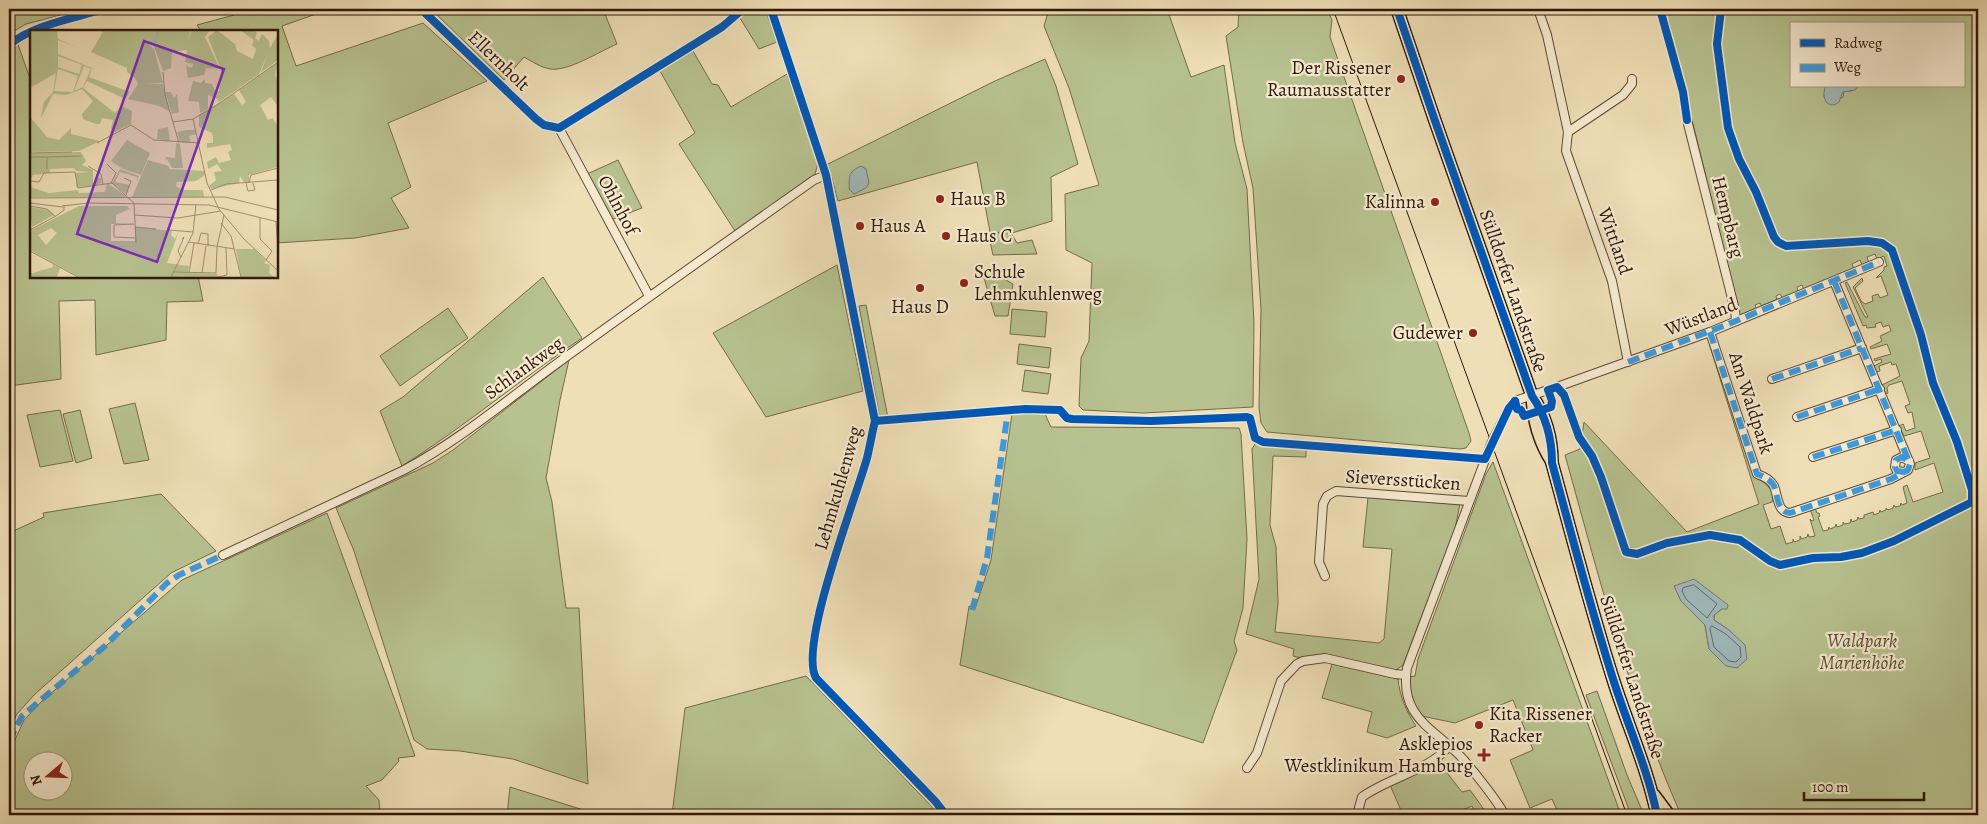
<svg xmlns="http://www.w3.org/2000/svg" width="1987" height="824" viewBox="0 0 1987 824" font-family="Alegreya,serif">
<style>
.green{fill:#b7c290;stroke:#736c4c;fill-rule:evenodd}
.water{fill:#a0b9bb;stroke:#737874}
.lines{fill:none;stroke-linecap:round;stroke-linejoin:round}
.shore{stroke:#686862;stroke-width:1}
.stream{stroke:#737874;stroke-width:2.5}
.minor-casing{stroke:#5f4934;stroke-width:10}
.primary-casing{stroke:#2f1709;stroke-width:14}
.minor{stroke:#f5ead0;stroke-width:8}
.primary{stroke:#efdfb7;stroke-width:11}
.tram{stroke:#2f1709;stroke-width:1}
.quiet{stroke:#3d9add;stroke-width:6;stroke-dasharray:12 6;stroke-linecap:butt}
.cycleway-casing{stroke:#f5ead0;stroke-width:11}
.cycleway{stroke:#0057b8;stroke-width:8}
.poi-dot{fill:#8f2418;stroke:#f5ead0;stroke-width:2}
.labels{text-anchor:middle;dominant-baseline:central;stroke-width:4.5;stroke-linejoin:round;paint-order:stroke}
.street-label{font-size:19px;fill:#2f1709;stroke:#f5ead0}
.poi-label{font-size:19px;fill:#2f1709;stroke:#f5ead0;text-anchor:start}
.park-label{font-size:19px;font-style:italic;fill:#584a32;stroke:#f5ead0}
.inset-river{fill:none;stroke:#a0b9bb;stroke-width:2.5}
.inset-road{fill:none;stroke:#a28f71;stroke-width:1}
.view{fill:#7b2cbf;fill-opacity:0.15;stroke:#7b2cbf;stroke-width:2.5}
.inset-edge{fill:none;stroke:#2f1709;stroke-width:2.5}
</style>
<rect width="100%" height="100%" fill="#efdfb7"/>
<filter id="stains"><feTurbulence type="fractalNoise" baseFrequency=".004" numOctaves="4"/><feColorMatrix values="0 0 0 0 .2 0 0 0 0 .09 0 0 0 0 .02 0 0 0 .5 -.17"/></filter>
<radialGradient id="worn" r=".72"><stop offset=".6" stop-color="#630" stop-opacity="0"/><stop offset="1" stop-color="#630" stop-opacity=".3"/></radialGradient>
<g class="green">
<path d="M9,9H84L26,24L9,34Z"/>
<path d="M233,9H318L319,13L282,26L296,66L423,23L487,81L388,123L411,187L391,198L409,228L355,238L276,243V31H201L197,25L234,15Z"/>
<path d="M431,9H603L617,44C600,51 568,72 550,69C540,67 533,62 524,57L504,80Z"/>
<path d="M749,9H765L777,42L759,49L740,18Z"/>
<path d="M1049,9H1167L1191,77L1224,65L1235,143L1247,189L1254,323L1253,407L1144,413L1083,410L1079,406L1081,358L1089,341L1092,263L1066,250L1065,194L1099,185L1069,88L1044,26Z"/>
<path d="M1239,9H1327L1332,20L1330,37L1469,433L1471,441L1466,448L1460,449L1267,432L1261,423L1259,407L1261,309L1253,188L1243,143L1226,36L1238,27Z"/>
<path d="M1663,9H1978V815H1681C1630,700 1599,577 1565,455L1580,449L1584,422L1687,532L1759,504L1708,340L1710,339L1754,477C1764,482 1776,489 1772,502L1763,505L1771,529L1780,526L1786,544L1793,542V539L1794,542L1800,540V536L1802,539L1807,537L1808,534L1809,537L1815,536L1810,519L1812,521L1814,520L1810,509L1815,508L1817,513H1819L1820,516L1818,517L1823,531L1828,530L1829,527L1830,529L1835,527L1836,524L1837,527L1843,525V522L1844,524L1850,523L1851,519L1852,522L1857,520L1858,517L1859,519L1864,518V515L1873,512L1874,515L1879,513L1880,510L1881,512L1886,510V508L1888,510L1893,508L1894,505L1895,507L1900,506L1901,503L1902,505L1907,503L1903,487L1907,485L1913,502L1943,492L1934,463L1915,470V463L1930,458L1921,431L1904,436L1899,426L1903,424L1906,431L1915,428L1912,412L1908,413L1905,406L1910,404L1902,381L1889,385L1887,388L1888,393L1885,394L1882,385L1900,376L1896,364L1892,365L1891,362L1879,366L1880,371L1876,372L1874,366L1882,362L1881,359L1875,361L1874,359L1891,354L1887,344L1871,349L1870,347L1882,341L1880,336L1891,331L1889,325L1883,327L1881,322L1875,324L1876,327L1867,328L1866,325L1863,326L1845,283L1847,282L1865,317H1868L1853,287L1862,278L1863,281L1855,288L1861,301L1865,304L1873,301L1872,296L1878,294L1880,298L1888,295L1881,276L1876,278L1884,270V267L1887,266L1884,256L1877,259L1875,254L1867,257L1869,263L1862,265L1860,260L1852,264L1854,269L1804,290L1802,285L1797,287L1798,292L1783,299L1780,294L1776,296L1777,301L1762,307L1760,303L1755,305L1757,310L1739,317C1715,214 1691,111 1663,9ZM1791,24H1963V86H1858L1851,91H1844L1843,97L1827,103L1824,96L1826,86H1791ZM1675,586L1722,609L1714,615V620L1729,630L1709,649L1705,625L1681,601Z"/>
<path d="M16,39L31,81V276H198L203,301L167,302L166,340L96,355L95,300L59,301L61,379L9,386V46Z"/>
<path d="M693,51L712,84L718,85L731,107L787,74L818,163L815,174L735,231L679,144L695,133L660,71Z"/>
<path d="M1045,59L1056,86L1078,164L1051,177L1052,221L1012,233L990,232L977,162L838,201L828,164L995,81Z"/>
<path d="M618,160L642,208L611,220L587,174Z"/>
<path d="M988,233H1011L1017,243L1032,240L1037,254L993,255Z"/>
<path d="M837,265L863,391L766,417L713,333Z"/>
<path d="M993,273L1013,284L1008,316H995L984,278Z"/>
<path d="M543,277L582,338C521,379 464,427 402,466L380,411L403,397Z"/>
<path d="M866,305L888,418L880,419L879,414L859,306Z"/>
<path d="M448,308L468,338L400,386L380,356Z"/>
<path d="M1012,309L1047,312L1045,337L1010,334Z"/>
<path d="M1019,344L1051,348L1049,368L1017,364Z"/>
<path d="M569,360L560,400L546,478L552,502L566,608H579L588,784L513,759L460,751L427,749L414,740L354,551L336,508L433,463L453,450Z"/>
<path d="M1025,370L1051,374L1048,394L1022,391Z"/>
<path d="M135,403L149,460L124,464L109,409Z"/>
<path d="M60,410L73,461L40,467L27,415Z"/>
<path d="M80,410L92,458L76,463L63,414Z"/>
<path d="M1012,414H1045L1051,427L1239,428L1241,434L1247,539L1243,608L1234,641L1237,650L1203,743L960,665L969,606L975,609L991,560Z"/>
<path d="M1255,444L1306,449V457L1273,456L1270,525L1276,547L1278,603L1275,632L1379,643L1384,639L1392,549L1363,547L1368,497L1460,504L1455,529L1403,665L1396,670L1324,655L1301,658L1293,656L1294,649L1246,634L1259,579L1252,449Z"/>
<path d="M1493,462L1621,815H1559L1552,799L1530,808L1510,760L1533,750L1513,700L1455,723L1422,716L1412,701L1409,677L1415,676L1418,659L1486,474Z"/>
<path d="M161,494L216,551L171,573L34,695L17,714L9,730V528L11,532L44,517L43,513Z"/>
<path d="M327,513L415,756L398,758L399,761L382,780L366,786L379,800L380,813L371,815H9V753L24,720L41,702L182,580ZM32,762H62V792H32Z"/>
<path d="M1332,664L1398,679C1400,697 1406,711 1416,726L1387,738L1367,732L1372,712L1322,698Z"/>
<path d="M806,676L940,815H672L685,708Z"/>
<path d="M1597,691L1627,775L1644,815H1631L1586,695Z"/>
<path d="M1440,764L1462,792L1470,790L1488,815H1476L1472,806L1450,815H1403L1390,785Z"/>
<path d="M510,787L590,812L589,815H507Z"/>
</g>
<g class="water">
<path d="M1826,86H1858L1855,90L1843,92L1839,102C1828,111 1820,97 1826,86Z"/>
<path d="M861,166L866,169L869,183L866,188L854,194L849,189C849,176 849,171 861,166Z"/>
<path d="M1694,579L1728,605L1727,609H1722L1714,615V620L1729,630L1745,645L1747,659L1737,668L1726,666L1709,649L1705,625L1681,601L1674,586Z"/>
</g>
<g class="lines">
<g class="shore">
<path d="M1694,585L1717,604L1707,618L1686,599L1682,591L1683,588Z"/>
<path d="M1712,626L1726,634L1740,647L1741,657L1736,662L1729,661L1714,647L1710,629Z"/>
</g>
<path class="stream" d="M9,715L14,714"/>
<g class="minor-casing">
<g id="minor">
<path d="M421,9L536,119L544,125L559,128"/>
<path d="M771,9L826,175L875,421C872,433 870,446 867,458C856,498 798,646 816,678L935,801L946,815"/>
<path d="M1538,9L1547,35L1568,132L1566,151L1612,281L1628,362"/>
<path d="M1687,120L1735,310L1736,321"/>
<path d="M559,128L722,27L743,9"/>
<path d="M559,128L649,296"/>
<path d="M1568,132L1623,95L1632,84V79"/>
<path d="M1710,332L1757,474C1763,476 1771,480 1774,486C1778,496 1777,512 1790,513L1891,479L1908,470L1910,464L1834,281"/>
<path d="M1772,379L1862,348"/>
<path d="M1797,417L1880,389"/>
<path d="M1813,457L1897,430"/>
<path d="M1904,472L1897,471L1895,467L1896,460L1902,457L1909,461"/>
<path d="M223,555L404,470C460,440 508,399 559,362C644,300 729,240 814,180L826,175"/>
<path d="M1325,576L1319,562L1323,504L1327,496L1336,491L1469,501"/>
<path d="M1247,768L1257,753L1281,681L1297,664L1303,661L1325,658L1395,674L1406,675"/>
<path d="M1357,815L1362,797C1388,778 1430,770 1449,746"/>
<path d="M1505,815C1494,796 1478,777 1464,760C1435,728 1399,719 1407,668L1491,444L1509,408L1515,401L1557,387L1710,332L1879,262"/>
</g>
</g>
<g class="primary-casing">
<g id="primary">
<path d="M1397,9L1434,118L1532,396C1546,416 1552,438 1552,463C1572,536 1591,610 1614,682C1628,726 1648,770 1657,815"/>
<path d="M1532,396C1533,419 1539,442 1552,462"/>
<path d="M1654,795L1669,815"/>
</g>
</g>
<use href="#minor" class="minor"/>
<use href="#primary" class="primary"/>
<path class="tram" d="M1333,9L1627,815"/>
<g class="quiet">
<path d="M1710,332L1757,474C1763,476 1771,480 1774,486C1778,496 1777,512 1790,513L1891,479L1908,470L1910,464L1834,281"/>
<path d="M1628,362L1726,325L1879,262"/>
<path d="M1772,379L1862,348"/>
<path d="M1797,417L1880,389"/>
<path d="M1813,457L1897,430"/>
<path d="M1904,472L1897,471L1895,467L1896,460L1902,457L1909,461"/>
<path d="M972,610L987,558L1008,411"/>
<path d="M9,741L22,716L105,646L167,583L179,575L223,555"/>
</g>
<g class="cycleway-casing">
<g id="cycleway">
<path d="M421,9L536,119L544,125L559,128L722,27L743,9"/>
<path d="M771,9L826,175L875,421C872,433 870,446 867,458C856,498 798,646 816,678L935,801L946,815"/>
<path d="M1397,9L1434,118L1532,396C1546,416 1552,438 1552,463C1572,536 1591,610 1614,682C1628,726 1648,770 1657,815"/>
<path d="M1660,9L1683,92L1687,120"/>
<path d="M9,45C32,25 75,18 104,9"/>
<path d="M1515,401L1517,409L1521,410L1524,416L1551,407L1552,401L1548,390L1557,387L1564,395L1579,437L1592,456L1601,477L1626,552L1637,554L1667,543L1710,535L1740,540L1770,561L1780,565L1813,558L1841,557L1862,553L1894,541L1972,502V490L1957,442L1933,383L1921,335L1892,250L1882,243L1868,241L1786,246L1778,242L1774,237L1756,192L1739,159L1728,128L1717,44L1721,9"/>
<path d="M875,421L1025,409L1060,410L1067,418L1072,419L1151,421L1247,417L1250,418L1255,438L1263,442L1485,459L1509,408L1515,401"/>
</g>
</g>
<use href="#cycleway" class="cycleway"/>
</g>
<g class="poi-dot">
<circle cx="1401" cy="79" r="5"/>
<circle cx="940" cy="199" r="5"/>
<circle cx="1435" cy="202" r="5"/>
<circle cx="860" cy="226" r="5"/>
<circle cx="946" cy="236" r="5"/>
<circle cx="964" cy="283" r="5"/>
<circle cx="920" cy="288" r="5"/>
<circle cx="1473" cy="333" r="5"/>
<circle cx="1479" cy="725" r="5"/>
<path d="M1481.5 747.5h5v5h5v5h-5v5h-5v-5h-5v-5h5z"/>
</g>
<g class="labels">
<g class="street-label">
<text transform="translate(499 61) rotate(44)">Ellernholt</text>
<text transform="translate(618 205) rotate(62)">Ohlnhof</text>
<text transform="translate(1728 217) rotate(76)">Hempbarg</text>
<text transform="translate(1615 241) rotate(71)">Wittland</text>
<text transform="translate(1513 291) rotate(71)">Sülldorfer Landstraße</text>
<text transform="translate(1701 317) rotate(-21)">Wüstland</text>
<text transform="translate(524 368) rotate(-36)">Schlankweg</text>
<text transform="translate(1751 403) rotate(72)">Am Waldpark</text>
<text transform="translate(1403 480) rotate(4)">Sieversstücken</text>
<text transform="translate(838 488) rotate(-74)">Lehmkuhlenweg</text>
<text transform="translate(1632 677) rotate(72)">Sülldorfer Landstraße</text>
</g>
<g class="poi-label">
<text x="1391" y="68" text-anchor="end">Der Rissener<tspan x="1391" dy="22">Raumausstatter</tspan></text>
<text x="950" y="199">Haus B</text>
<text x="1425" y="202" text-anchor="end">Kalinna</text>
<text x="870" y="226">Haus A</text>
<text x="956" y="236">Haus C</text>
<text x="974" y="272">Schule<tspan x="974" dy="22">Lehmkuhlenweg</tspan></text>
<text x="920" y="307" text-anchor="middle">Haus D</text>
<text x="1463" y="333" text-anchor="end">Gudewer</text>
<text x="1489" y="714">Kita Rissener<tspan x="1489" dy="22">Racker</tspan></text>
<text x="1473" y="744" text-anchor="end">Asklepios<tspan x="1473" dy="22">Westklinikum Hamburg</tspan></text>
</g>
<g class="park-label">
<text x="1862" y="641">Waldpark<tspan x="1862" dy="22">Marienhöhe</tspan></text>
</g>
</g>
<g transform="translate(30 30)">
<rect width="248" height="248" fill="#efdfb7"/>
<path d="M0,0H27L28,9L49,18L28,10V24L62,38L59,47L100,62L95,69L57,51L53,58L85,83L91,76L102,81L101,94L80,104L83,90L72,88L70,94H66L53,89L52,84L63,71L52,59L36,65L23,64L11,88L14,72L23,62L26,43L0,58ZM28,26L52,35L49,44L28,37ZM54,36L61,39L53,57L44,61ZM28,39L48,46L43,62L24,61ZM74,0H160L159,12L161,0H180L175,7L190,39L176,38L174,45L158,48L156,36L162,38L163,34L155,32L157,20L142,22L141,38L133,41L124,16L117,10H114L124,19L133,53L115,54H133L140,82L129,76L98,69L108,54L105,48L97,42V38L61,22ZM187,0L205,14L207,21L223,29L226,19L222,15L224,10L210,0H224L227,3L225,8L229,11L232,4L239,11L240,18L247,6V31L231,42L238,23L229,44L189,72L188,68L187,74V69L178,65V79L170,83L169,72L158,71L163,51L171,53L175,49V53L182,54L185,61H189L191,40L178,7ZM247,33L245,45L247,49V75L241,67L230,75L238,90L243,88L247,95V137L219,145V152H214L210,146L209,153L181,159L179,156L186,150L184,142L192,141L187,134L178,139L177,132L186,127L189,133L201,130L198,122L202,120L200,114L177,118V113H183V107L182,103L169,97V85L204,64L212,75L216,72L209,60ZM135,62H141L144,68L147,64L149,82L142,84ZM0,87L17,107L29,110L41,98V104L70,111L49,121L0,122ZM138,97L140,111L127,109L128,99ZM157,100H165L166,104L159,106L161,113L150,112L147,102ZM97,110L120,123L111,145L93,139L81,131ZM146,113L150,114L153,138H142L137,129L135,131L136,127L145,128ZM51,122L56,131L52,135L63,140V155H66V148H71V153L65,156L46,157V143L60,142L46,141L44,138L20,139V143L3,145L0,150V123ZM118,130L139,136V139L175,141V145L166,151L147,152L146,156L152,160H173L174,167H102ZM90,139L109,146L107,151V147L90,142L85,152L100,155L96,164L82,153ZM77,153L99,168L0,167V157L19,163L48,160L49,163L75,162ZM49,176H97L100,179L86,185V193L104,194H81V211H105V197L142,201L141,205L145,209L149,201L137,233L159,236L158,243L187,244L188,247H49L0,220V201ZM21,198L27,203L16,215L8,205ZM0,177L19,180L24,185L2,197ZM206,219H224L236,231L234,233L240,235L239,243L244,247H211ZM22,234L30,238L27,247H0V244L23,237Z" fill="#b7c290" fill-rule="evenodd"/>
<path class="inset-river" d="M124,16L128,0"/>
<path class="inset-road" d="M133,42L135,65L149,113M163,89L177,153L188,177M143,92L163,89L187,75L248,32M67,113L101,95L124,110L170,113M0,123L42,122M77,134L86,143L81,153M58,136L71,144L73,155M0,139V127H17M17,139V127L51,126M94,148L101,151L96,165M0,151L9,152L14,143L45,142L48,158L82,153L104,173L106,213M216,153L218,161L225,160L223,153M219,153L221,145L248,138M181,160L196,154L248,150M0,168L195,167L248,180M0,173L33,177M0,176L17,179L25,186M32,176L59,173L179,175L248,192M188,178L214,209L248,241M104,185L148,188L191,181M230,188V209L242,221L236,230M246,192L248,217M191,193L201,206L211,247M104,194L84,195V207L105,208M105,197L126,199M0,200L26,186L34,180V175M139,200L163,202M159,212L205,219M168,214L171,203L178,204V216M0,221L48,247M151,227L148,221L154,207L152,209M144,242L186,243L187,217L194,185M159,243L164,213M172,243L176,216M141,247L163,203L166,174M188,247L197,245L196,218"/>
<path class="view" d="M114,11L194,39L127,232L47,204Z"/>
<rect width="248" height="248" class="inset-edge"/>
</g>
<rect width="1987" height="824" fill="none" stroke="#efdfb7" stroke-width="30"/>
<rect x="10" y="10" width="1967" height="804" fill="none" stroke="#2f1709" stroke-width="2.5"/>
<rect x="15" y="15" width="1957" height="794" fill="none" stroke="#2f1709"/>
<rect x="1790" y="22" width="175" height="65" fill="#f5ead0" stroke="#a69680"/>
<rect x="1800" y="39" width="25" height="8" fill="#0057b8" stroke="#a69680"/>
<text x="1834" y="48" font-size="15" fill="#2f1709">Radweg</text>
<rect x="1800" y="64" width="25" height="8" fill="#3d9add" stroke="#a69680"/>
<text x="1834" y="72" font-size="15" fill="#2f1709">Weg</text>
<g transform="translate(48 776) rotate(251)"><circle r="24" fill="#f5ead0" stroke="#a69680"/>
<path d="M0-4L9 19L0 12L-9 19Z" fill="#8f2418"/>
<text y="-8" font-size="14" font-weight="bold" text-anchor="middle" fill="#2f1709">N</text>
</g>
<path d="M1804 792v8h120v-8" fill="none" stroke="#2f1709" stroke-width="2.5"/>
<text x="1812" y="792" font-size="15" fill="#2f1709" stroke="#f5ead0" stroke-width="4" paint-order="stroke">100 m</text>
<rect width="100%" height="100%" filter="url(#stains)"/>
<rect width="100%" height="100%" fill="url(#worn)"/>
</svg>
